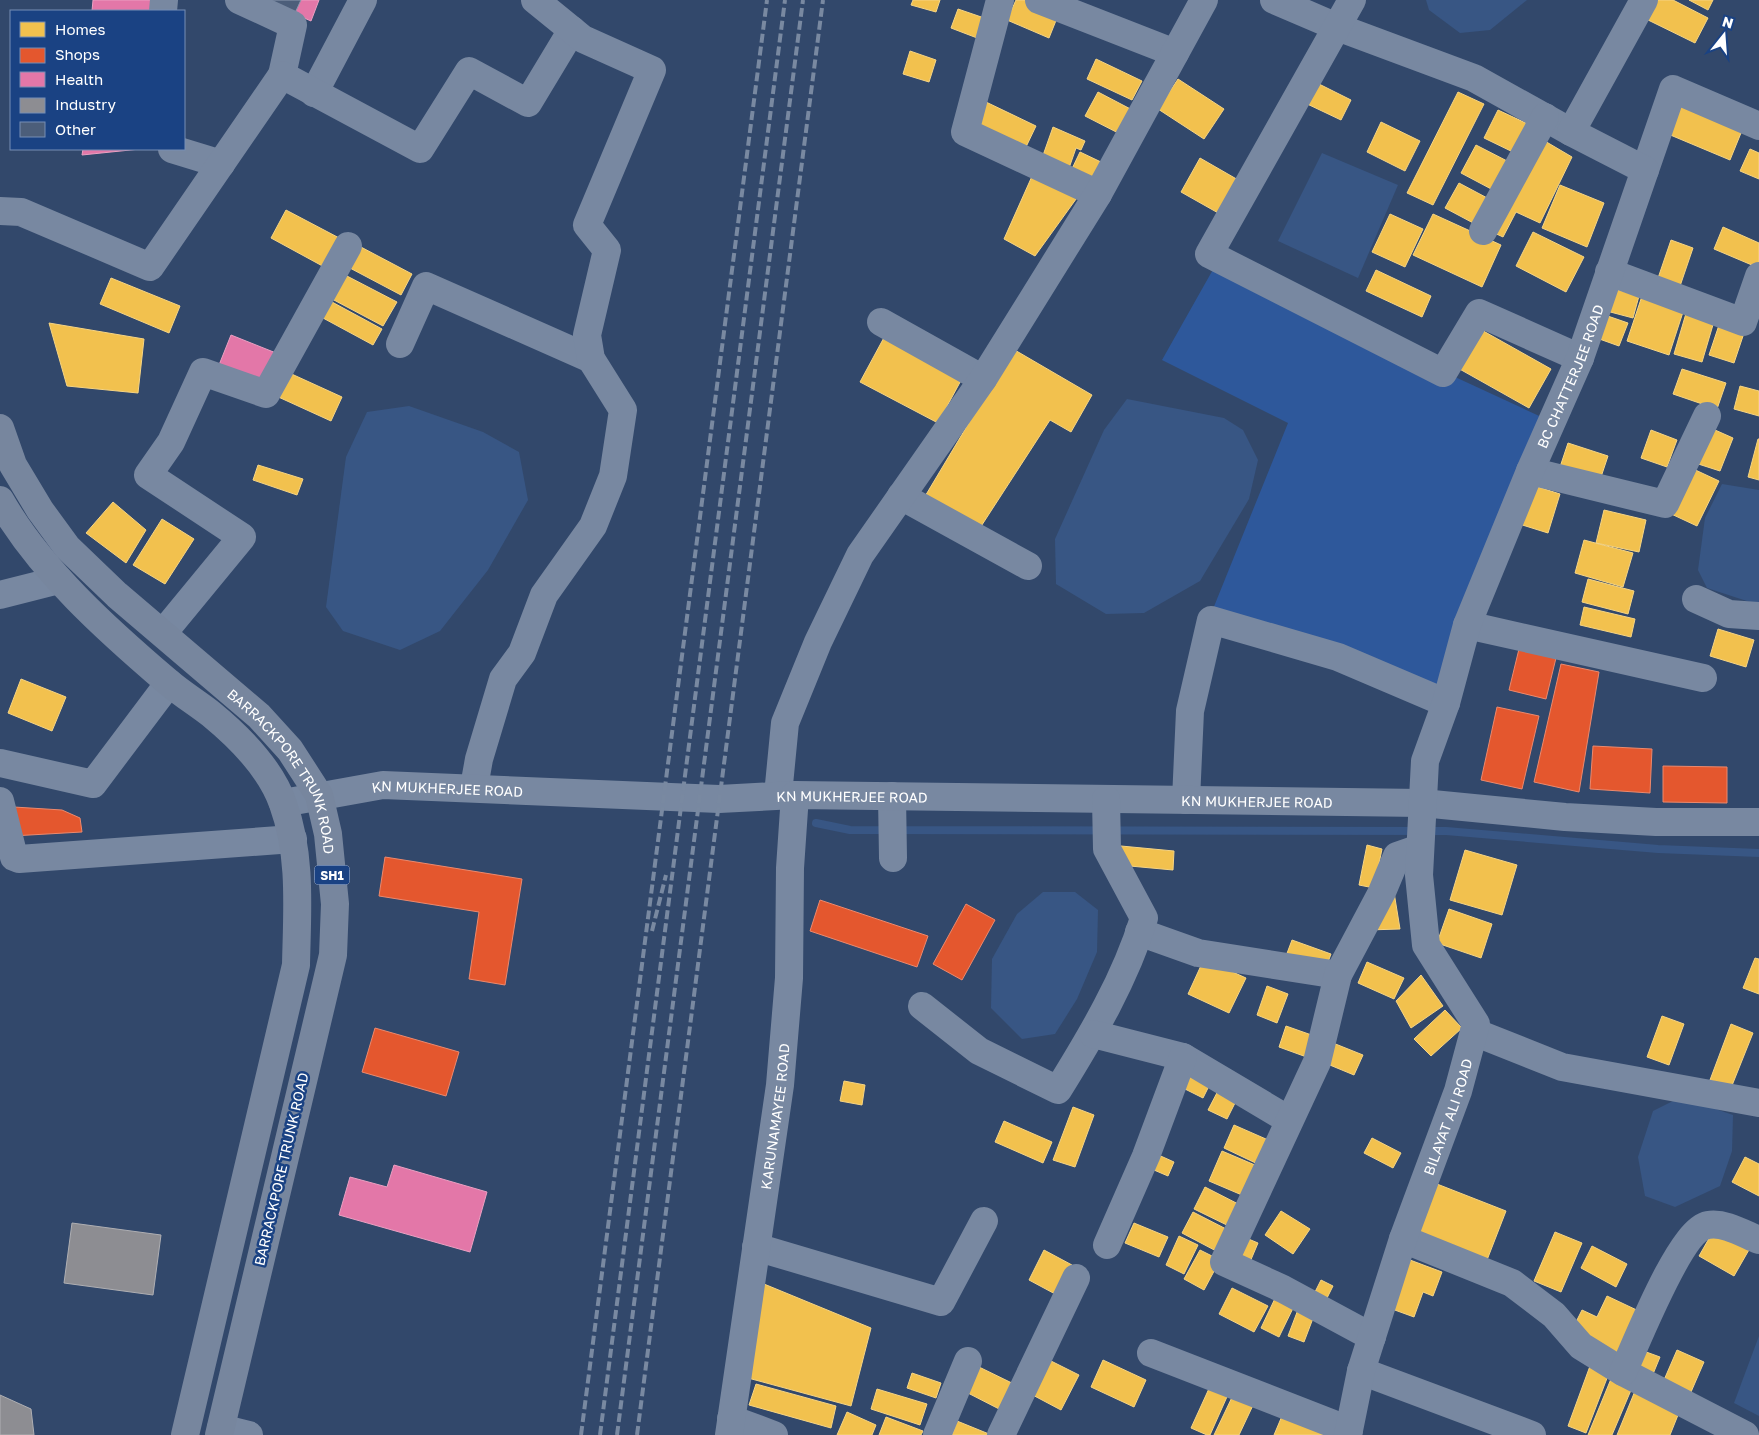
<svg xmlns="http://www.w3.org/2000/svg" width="1759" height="1435" viewBox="0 0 1759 1435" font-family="'Golos Text',sans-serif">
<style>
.green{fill:#2e589b}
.water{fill:#385684}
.homes{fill:#f2c14e;stroke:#f6d483}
.shops{fill:#e4572e;stroke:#ec896d}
.health{fill:#e377a8;stroke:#eba0c2}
.industry{fill:#8d8d92;stroke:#afafb3}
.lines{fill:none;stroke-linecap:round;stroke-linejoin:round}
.stream{stroke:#385684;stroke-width:8}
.building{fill:#4c5e7a;stroke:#8b99af}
.minor{stroke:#7888a1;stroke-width:28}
.major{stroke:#77869e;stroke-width:28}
.rail{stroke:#7989a1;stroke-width:4;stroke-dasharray:9 4;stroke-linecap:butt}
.labels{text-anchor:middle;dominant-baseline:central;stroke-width:5;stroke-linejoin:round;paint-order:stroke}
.shield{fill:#1a4283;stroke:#bac6da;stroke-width:1}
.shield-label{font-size:12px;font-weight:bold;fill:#fff}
.street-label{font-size:14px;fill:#fff;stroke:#1a4283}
</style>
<rect width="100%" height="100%" fill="#32486b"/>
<path class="green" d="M1215,266L1548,420L1441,694L1213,609L1288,423L1162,360Z"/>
<g class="water">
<path d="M1426,0H1527L1490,30L1460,33L1429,10Z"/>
<path d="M1322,153L1398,185L1358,278L1278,241Z"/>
<path d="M1127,399L1224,418L1243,430L1258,460L1249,499L1200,581L1144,613L1106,614L1056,584L1055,539L1104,430Z"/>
<path d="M409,406L483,432L519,452L528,500L488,570L440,631L400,650L343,631L326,607L346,457L367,412Z"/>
<path d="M1722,484L1759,490V605L1707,588L1698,570L1705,518Z"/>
<path d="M1043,892H1075L1098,910L1097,952L1077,999L1055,1034L1022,1039L991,1008L992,959L1017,914Z"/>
<path d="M1681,1097L1733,1115L1732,1151L1720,1186L1675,1207L1645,1196L1638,1157L1653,1111Z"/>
<path d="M1759,1336V1416L1734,1403Z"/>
</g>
<g class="homes">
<path d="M913,0H940L936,12L911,5Z"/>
<path d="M1016,0H1029L1059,13L1049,38L1007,20Z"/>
<path d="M1654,0H1673L1708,18L1695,43L1644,18Z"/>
<path d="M1689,0H1713L1708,10Z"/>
<path d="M958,9L993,21L985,41L951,28Z"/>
<path d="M910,51L936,60L929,82L903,74Z"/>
<path d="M1096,59L1142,81L1132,100L1087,79Z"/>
<path d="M1178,79L1224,109L1204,139L1158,109Z"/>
<path d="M1313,81L1351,100L1341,120L1303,102Z"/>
<path d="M1098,92L1140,114L1128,138L1085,116Z"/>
<path d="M1458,92L1484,104L1433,205L1407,193Z"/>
<path d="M986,102L1036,126L1025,149L975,125Z"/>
<path d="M1681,103L1743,128L1730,160L1668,134Z"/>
<path d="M1498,110L1528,124L1515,153L1484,138Z"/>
<path d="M1381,122L1420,141L1405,171L1367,152Z"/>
<path d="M1053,127L1085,141L1081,150L1076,148L1068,171L1041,161Z"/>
<path d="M1538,137L1572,157L1540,223L1516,212L1503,237L1488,230Z"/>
<path d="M1476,145L1511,163L1495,191L1461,173Z"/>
<path d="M1750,149L1759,153V179L1740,171Z"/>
<path d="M1080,152L1101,162L1090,185L1069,175Z"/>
<path d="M1200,158L1240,181L1220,214L1181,192Z"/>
<path d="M1033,174L1079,195L1035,256L1004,239Z"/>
<path d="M1459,183L1491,200L1477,225L1445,208Z"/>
<path d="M1560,185L1604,203L1587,247L1542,228Z"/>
<path d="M286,210L343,240L328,269L271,238Z"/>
<path d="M1390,214L1423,229L1405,267L1372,252Z"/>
<path d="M1433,214L1501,245L1482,287L1413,255Z"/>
<path d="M1723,227L1759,243V268L1714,249Z"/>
<path d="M1533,232L1584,257L1566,292L1516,266Z"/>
<path d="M1671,240L1693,248L1678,292L1656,284Z"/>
<path d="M359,246L412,274L401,295L348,267Z"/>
<path d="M1376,270L1431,296L1422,317L1366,291Z"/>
<path d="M345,275L397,302L383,326L332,299Z"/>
<path d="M111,278L180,306L169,333L100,304Z"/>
<path d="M1605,286L1639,296L1633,318L1599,309Z"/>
<path d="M1642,296L1684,309L1669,355L1627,341Z"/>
<path d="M332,302L382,329L373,345L323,318Z"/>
<path d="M1687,310L1715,318L1702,362L1674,354Z"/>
<path d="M1599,313L1628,323L1619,346L1591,336Z"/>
<path d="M1720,322L1745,330L1734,363L1709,355Z"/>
<path d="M49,323L144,339L138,393L67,386Z"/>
<path d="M1478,328L1551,369L1529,408L1456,367Z"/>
<path d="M887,332L965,373L938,423L860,382Z"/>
<path d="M1013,349L1092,395L1071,432L1050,420L978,531L924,498Z"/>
<path d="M1682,369L1726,383L1717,409L1673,394Z"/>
<path d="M285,371L342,397L331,421L274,395Z"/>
<path d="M1740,386L1759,391V416L1734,409Z"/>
<path d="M1706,426L1733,438L1720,471L1689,461Z"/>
<path d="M1651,430L1677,440L1667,467L1641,458Z"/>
<path d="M1758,439H1759V480L1748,477Z"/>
<path d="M1568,443L1608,456L1599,483L1559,470Z"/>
<path d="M258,465L303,479L297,495L253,480Z"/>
<path d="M1689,467L1719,481L1697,526L1667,512Z"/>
<path d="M1532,485L1560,494L1548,533L1516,523Z"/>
<path d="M113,502L146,530L126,563L86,533Z"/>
<path d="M1604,510L1646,520L1639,552L1596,543Z"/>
<path d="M162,519L194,539L165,584L133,565Z"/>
<path d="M1584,540L1633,553L1623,587L1575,573Z"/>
<path d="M1588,579L1634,591L1628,614L1582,602Z"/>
<path d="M1584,607L1635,619L1631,637L1580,625Z"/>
<path d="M1718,629L1754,640L1746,667L1710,656Z"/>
<path d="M21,679L66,697L52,731L8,713Z"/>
<path d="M1367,845L1382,849L1374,888L1359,885Z"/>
<path d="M1121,846L1174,851L1173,870L1119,865Z"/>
<path d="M1465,850L1517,865L1502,915L1450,900Z"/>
<path d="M1392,880L1400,929L1367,930Z"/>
<path d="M1449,909L1492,924L1481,958L1437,943Z"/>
<path d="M1292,940L1331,954L1325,970L1286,956Z"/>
<path d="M1755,958L1759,959V994L1743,988Z"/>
<path d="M1204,959L1246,978L1229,1013L1188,994Z"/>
<path d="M1367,962L1404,978L1394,999L1358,983Z"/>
<path d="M1421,975L1443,1006L1411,1028L1396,1001Z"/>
<path d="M1267,986L1288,994L1277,1023L1257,1015Z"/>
<path d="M1445,1010L1462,1028L1431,1056L1414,1039Z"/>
<path d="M1662,1016L1684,1024L1669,1065L1647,1057Z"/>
<path d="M1731,1024L1753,1033L1731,1088L1710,1080Z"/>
<path d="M1286,1026L1320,1038L1312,1059L1279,1047Z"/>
<path d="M1333,1043L1363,1055L1354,1075L1325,1063Z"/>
<path d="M1191,1072L1211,1082L1203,1098L1183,1088Z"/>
<path d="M844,1081L865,1085L862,1105L840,1101Z"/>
<path d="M1220,1087L1238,1097L1227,1119L1208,1110Z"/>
<path d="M1073,1107L1094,1115L1075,1167L1053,1160Z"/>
<path d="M1004,1121L1052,1142L1043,1163L995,1142Z"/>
<path d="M1234,1125L1275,1143L1264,1167L1224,1148Z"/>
<path d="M1372,1138L1401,1153L1393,1168L1364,1153Z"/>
<path d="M1222,1151L1262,1168L1249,1198L1209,1181Z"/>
<path d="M1154,1153L1174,1162L1168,1176L1147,1167Z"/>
<path d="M1745,1157L1759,1164V1196L1732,1182Z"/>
<path d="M1437,1184L1506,1211L1487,1260L1418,1233Z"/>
<path d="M1205,1187L1246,1208L1235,1229L1194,1209Z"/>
<path d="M1281,1211L1310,1229L1293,1254L1265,1235Z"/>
<path d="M1193,1212L1232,1232L1220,1253L1182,1233Z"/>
<path d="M1134,1223L1168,1237L1159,1257L1125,1243Z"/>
<path d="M1715,1228L1750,1248L1734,1276L1699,1256Z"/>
<path d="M1555,1232L1582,1243L1561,1292L1534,1281Z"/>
<path d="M1239,1235L1258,1243L1247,1269L1228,1260Z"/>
<path d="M1179,1236L1198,1245L1184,1274L1166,1265Z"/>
<path d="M1592,1246L1627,1264L1616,1287L1581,1268Z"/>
<path d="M1044,1250L1072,1265L1057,1295L1029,1280Z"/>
<path d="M1200,1250L1220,1260L1204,1290L1184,1279Z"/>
<path d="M1410,1260L1442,1272L1433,1296L1423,1292L1414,1317L1392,1309Z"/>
<path d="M1321,1280L1333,1286L1322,1308L1310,1302Z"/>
<path d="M764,1284L871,1328L851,1406L748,1378Z"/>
<path d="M1232,1288L1268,1306L1254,1332L1219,1314Z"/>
<path d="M1279,1290L1297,1300L1279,1337L1261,1328Z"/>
<path d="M1607,1296L1643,1313L1624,1357L1571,1332L1582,1310L1597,1317Z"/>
<path d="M1299,1307L1315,1313L1304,1342L1288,1336Z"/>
<path d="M1638,1349L1660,1357L1653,1374L1631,1366Z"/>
<path d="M1677,1350L1704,1362L1691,1392L1664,1380Z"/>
<path d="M1045,1358L1079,1375L1061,1410L1027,1392Z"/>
<path d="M1103,1360L1146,1380L1134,1407L1091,1387Z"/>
<path d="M977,1366L1018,1386L1005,1412L964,1391Z"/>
<path d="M1590,1366L1609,1373L1586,1433L1568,1426Z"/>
<path d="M912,1373L941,1383L936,1398L907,1388Z"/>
<path d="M1613,1374L1634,1383L1612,1435H1588Z"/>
<path d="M1212,1382L1230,1390L1210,1435H1207L1191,1428Z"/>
<path d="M756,1384L836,1406L831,1428L749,1405Z"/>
<path d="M877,1389L927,1404L920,1425L871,1409Z"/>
<path d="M1235,1391L1255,1401L1239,1435H1214Z"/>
<path d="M1635,1391L1680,1410L1670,1435H1617Z"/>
<path d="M847,1412L876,1425L872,1435H837Z"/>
<path d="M1282,1416L1330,1435H1274Z"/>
<path d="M886,1417L923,1431L921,1435H879Z"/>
<path d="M957,1421L989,1434V1435H952Z"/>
</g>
<g class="shops">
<path d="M1519,649L1556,658L1546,699L1509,690Z"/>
<path d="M1561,664L1599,672L1579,792L1534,782Z"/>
<path d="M1497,707L1539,716L1522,789L1481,780Z"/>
<path d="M1593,746L1652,749L1650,793L1590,789Z"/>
<path d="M1663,766L1727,767V803L1663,802Z"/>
<path d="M14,807L62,810L80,818L82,832L12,836Z"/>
<path d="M385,857L522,879L505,985L469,979L479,912L379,896Z"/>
<path d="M820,900L928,936L917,967L810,931Z"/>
<path d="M966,904L995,920L962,980L933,964Z"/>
<path d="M375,1028L459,1052L446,1096L362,1072Z"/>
</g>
<g class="health">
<path d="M93,0H153L152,11H92Z"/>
<path d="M263,0H319L311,21Z"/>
<path d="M83,149H140L82,155Z"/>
<path d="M231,335L276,353L261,388L217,370Z"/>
<path d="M394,1165L487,1192L470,1252L339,1215L350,1177L387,1187Z"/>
</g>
<g class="industry">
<path d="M72,1223L161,1235L153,1295L64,1283Z"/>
<path d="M0,1395L31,1409L34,1435H0Z"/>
</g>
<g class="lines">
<path class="stream" d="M816,823L850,830L1446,831L1658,849L1759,853"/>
</g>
<path class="building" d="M269,0H301L295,13Z"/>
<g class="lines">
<g class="minor">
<path d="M239,0L293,25L282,75"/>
<path d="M1000,0L965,132L1098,194"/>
<path d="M1039,0L1175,53"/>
<path d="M1274,0L1337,27L1474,78L1571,132"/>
<path d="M1352,0L1209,254L1443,373L1479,313L1580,358"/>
<path d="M163,11L164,0"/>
<path d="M314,93L363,0"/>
<path d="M172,149L221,164"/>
<path d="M1645,170L1673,89L1759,126"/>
<path d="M0,211L21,212L150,267L282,75L420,149L469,71L528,103L572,30"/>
<path d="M1483,231L1545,117"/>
<path d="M1609,272L1743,322L1759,276"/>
<path d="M881,322L983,379"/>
<path d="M400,344L426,286L591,359"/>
<path d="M1530,471L1665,504L1707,416"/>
<path d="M901,496L1028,566"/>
<path d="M0,595L59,580"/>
<path d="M1696,599L1729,614L1759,616"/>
<path d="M1467,625L1703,678"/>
<path d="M163,633L242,537L148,475L171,442L203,372L266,394L348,246"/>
<path d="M0,763L93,784L169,683"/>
<path d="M474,787L479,759L503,679L522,653L544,595L593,526L613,476L623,410L591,359L587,335L607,250L587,225L652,70L583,39L535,0"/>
<path d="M778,795L785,723L818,642L860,555L983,379L1098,194L1204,0"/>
<path d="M892,796L893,858"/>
<path d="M1186,800L1190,711L1211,620L1338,657L1446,703"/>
<path d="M0,801L14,857L19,859L293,839"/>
<path id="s1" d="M283,803L383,785L719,799L795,795L1422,803L1565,817L1656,822H1759"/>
<path d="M1139,932L1198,953L1338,975"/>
<path d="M922,1006L979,1051L1058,1090C1092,1035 1125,980 1144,918L1107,849L1106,799"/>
<path d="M1474,1032L1562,1067L1759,1103"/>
<path d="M1093,1034L1183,1057L1289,1120"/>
<path d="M1403,1239L1512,1283L1554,1315L1581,1346L1623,1372L1745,1435"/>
<path d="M1107,1245L1146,1156L1183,1057"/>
<path d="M756,1247L941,1302L984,1221"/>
<path d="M1372,1337L1283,1289L1224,1262L1317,1062L1338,975L1382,892L1397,856L1420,848"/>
<path d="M1151,1353L1349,1430"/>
<path d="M1361,1371L1532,1435"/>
<path d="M1623,1372C1636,1344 1680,1230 1708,1225C1725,1222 1744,1234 1759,1240"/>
<path d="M731,1419L774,1435"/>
<path d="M221,1428L249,1435"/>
<path id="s2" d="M729,1435L780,1085L789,978L790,868L795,795"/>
<path d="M937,1435L968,1361"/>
<path d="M1001,1435L1076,1278"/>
<path id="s3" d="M1348,1435L1361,1371L1403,1239L1458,1091L1476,1024L1426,945L1419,875L1425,761L1446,703L1467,625L1530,471L1580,358L1645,170L1571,132L1644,0"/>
</g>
<g class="major">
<path id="s4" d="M0,428L13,465L40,510L67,547L117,595L259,716L290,750L319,795L328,834L335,904L333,955L219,1435"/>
<path d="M0,500C40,570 107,630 168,682C182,694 197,703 211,714C239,737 271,769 283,804C302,856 297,912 296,965L185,1435"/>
</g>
<g class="rail">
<path d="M652,931L666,875"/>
<path d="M581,1435L767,0"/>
<path d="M600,1435L785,0"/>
<path d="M617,1435L803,0"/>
<path d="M637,1435L823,0"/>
</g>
</g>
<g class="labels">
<rect class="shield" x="314.5" y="865.5" width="35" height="19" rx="4"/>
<g class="shield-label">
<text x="332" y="875">SH1</text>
</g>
<g class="street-label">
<text stroke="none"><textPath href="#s3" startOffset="1121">BC CHATTERJEE ROAD</textPath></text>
<text stroke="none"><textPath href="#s4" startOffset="454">BARRACKPORE TRUNK ROAD</textPath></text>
<text stroke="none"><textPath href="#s1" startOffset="166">KN MUKHERJEE ROAD</textPath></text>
<text stroke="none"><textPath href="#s1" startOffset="571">KN MUKHERJEE ROAD</textPath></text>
<text stroke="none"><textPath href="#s1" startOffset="976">KN MUKHERJEE ROAD</textPath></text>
<text stroke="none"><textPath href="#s2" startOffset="322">KARUNAMAYEE ROAD</textPath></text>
<text stroke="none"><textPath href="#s3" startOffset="334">BILAYAT ALI ROAD</textPath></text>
<text transform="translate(281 1169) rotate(-77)">BARRACKPORE TRUNK ROAD</text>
</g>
</g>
<rect x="10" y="10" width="175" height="140" fill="#1a4283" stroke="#768eb5"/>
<rect x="20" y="22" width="25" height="15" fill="#f2c14e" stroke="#768eb5"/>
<text x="55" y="35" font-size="15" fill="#ffffff">Homes</text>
<rect x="20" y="48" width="25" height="15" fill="#e4572e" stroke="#768eb5"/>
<text x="55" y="60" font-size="15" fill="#ffffff">Shops</text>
<rect x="20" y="72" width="25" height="15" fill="#e377a8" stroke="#768eb5"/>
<text x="55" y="85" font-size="15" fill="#ffffff">Health</text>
<rect x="20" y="98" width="25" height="15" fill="#8d8d92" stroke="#768eb5"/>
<text x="55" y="110" font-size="15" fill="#ffffff">Industry</text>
<rect x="20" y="122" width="25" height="15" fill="#4c5e7a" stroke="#768eb5"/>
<text x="55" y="135" font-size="15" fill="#ffffff">Other</text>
<g transform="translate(1724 35) rotate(17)" stroke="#1a4283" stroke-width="4" paint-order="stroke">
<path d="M0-4L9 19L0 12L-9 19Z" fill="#ffffff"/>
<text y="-8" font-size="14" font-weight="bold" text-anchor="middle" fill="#ffffff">N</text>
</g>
</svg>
